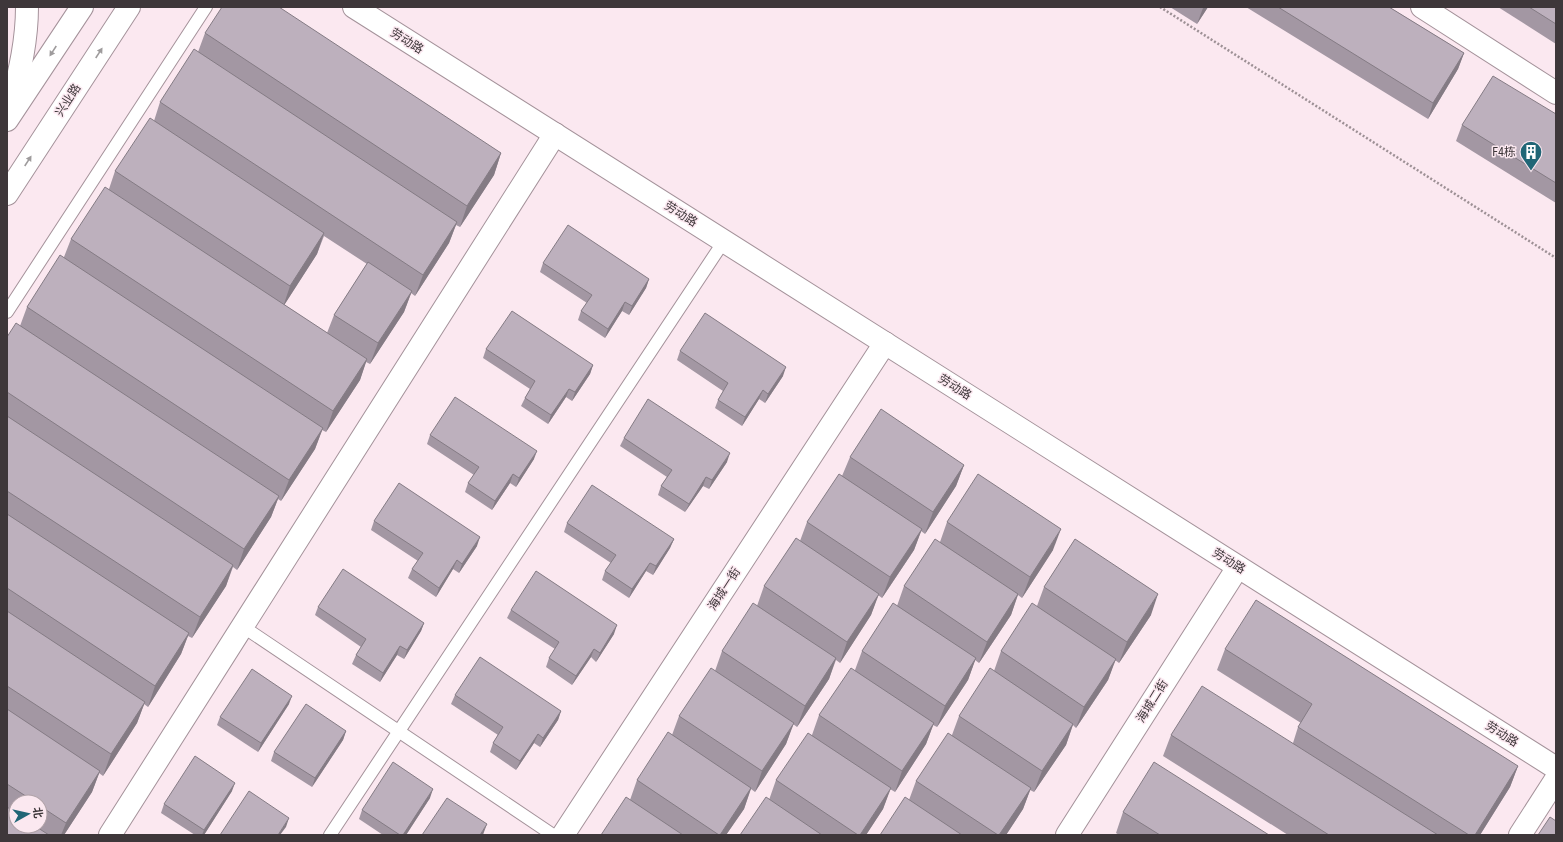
<svg xmlns="http://www.w3.org/2000/svg" width="1563" height="842" viewBox="0 0 1563 842" font-family="'Roboto Condensed','Noto Sans SC',sans-serif">
<style>
.lines{fill:none;stroke-linecap:round;stroke-linejoin:round}
.lane-casing{stroke:#a4929a;stroke-width:14}
.street-casing{stroke:#a4929a;stroke-width:24}
.secondary-casing{stroke:#a4929a;stroke-width:24}
.path{stroke:#9d9095;stroke-width:2.5;stroke-dasharray:2 2;stroke-linecap:butt}
.lane{stroke:#fff;stroke-width:12}
.street{stroke:#fff;stroke-width:22}
.secondary{stroke:#fff;stroke-width:22}
.wall{fill:#a397a3;fill-rule:evenodd}
.shaded-wall{fill:#847b84}
.building{fill:#bdb0bd;stroke:#847b84}
.oneway{fill:#9e9b9c}
.labels{text-anchor:middle;dominant-baseline:central;stroke-width:3;stroke-linejoin:round;paint-order:stroke}
.street-label{font-size:12px;fill:#3e373a;stroke:#fbe8f0}
.poi-label{font-size:12px;fill:#3e373a;stroke:#fbe8f0;text-anchor:end}
</style>
<rect width="100%" height="100%" fill="#fbe8f0"/>
<g class="lines">
<g class="lane-casing">
<g id="lane">
<path d="M7,312L206,7"/>
<path d="M242,626L553,835"/>
<path d="M330,835L724,241"/>
</g>
</g>
<g class="street-casing">
<g id="street">
<path d="M1422,7L1556,93"/>
<path d="M110,835L555,134"/>
<path d="M563,835L885,343"/>
<path d="M1067,835L1238,567"/>
<path d="M1520,835L1556,779"/>
</g>
</g>
<g class="secondary-casing">
<g id="secondary">
<path d="M354,7L1556,768"/>
<path d="M12,102C20,70 27,40 27,7"/>
<path d="M7,120L82,7"/>
<path d="M7,194L129,7"/>
</g>
</g>
<path class="path" d="M1160,7L1556,258"/>
<use href="#lane" class="lane"/>
<use href="#street" class="street"/>
<use href="#secondary" class="secondary"/>
</g>
<g class="wall">
<path d="M1170,7H1208L1197,24Z"/>
<path d="M1246,7H1389L1464,53L1458,69L1428,119Z"/>
<path d="M1498,7H1556V44Z"/>
<path d="M205,33L501,153L494,175L460,227L456,225L449,243L415,296L411,293L404,312L370,364L366,362L360,380L326,432L322,430L315,449L281,501L278,499L271,517L237,570L233,567L226,586L192,638L188,636L181,654L148,707L144,704L137,723L103,776L99,773L92,792L64,835H7V337L20,326L27,307L64,257L71,239L109,189L115,171L154,121L160,102L198,52ZM324,236L367,264L334,315L327,333L284,305L317,254ZM16,802H40V826H16Z"/>
<path d="M1556,114V203L1456,141L1462,125Z"/>
<path d="M543,263L649,279L646,288L629,315L622,311L605,338L578,320L581,311L587,303L540,272Z"/>
<path d="M486,349L593,365L590,374L572,401L566,397L548,424L521,406L525,398L530,389L483,358Z"/>
<path d="M680,351L783,376L765,403L759,399L742,426L715,408L718,400L723,391L677,360Z"/>
<path d="M430,435L534,459L516,487L510,483L492,510L465,492L468,483L474,475L427,444Z"/>
<path d="M624,438L727,462L709,489L703,486L685,512L658,495L661,486L667,477L620,446Z"/>
<path d="M850,457L964,465L956,486L925,534L921,531L914,550L882,598L878,595L871,615L840,663L836,660L829,679L797,727L793,724L786,744L755,792L751,789L744,809L726,835H601L630,800L637,780L672,735L679,716L715,671L722,651L757,606L764,586L800,541L807,522L842,476Z"/>
<path d="M374,521L477,546L459,573L453,569L436,597L408,578L412,569L418,561L371,530Z"/>
<path d="M947,522L1053,550L1022,598L1018,595L1011,615L979,663L975,660L968,680L937,727L933,725L926,744L895,792L890,789L883,809L866,835H740L769,800L776,780L812,735L819,715L855,670L862,651L897,606L904,586L940,542Z"/>
<path d="M567,523L674,539L670,548L653,575L646,571L629,598L602,580L605,571L611,563L564,532Z"/>
<path d="M1044,587L1151,615L1119,663L1115,660L1108,680L1076,728L1073,725L1066,745L1034,792L1030,790L1023,809L1006,835H880L909,800L916,781L952,735L959,716L994,671L1001,651L1037,606Z"/>
<path d="M318,607L424,623L421,631L404,659L397,655L380,682L352,664L356,655L361,647L315,615Z"/>
<path d="M511,610L614,634L596,662L591,657L572,685L546,667L549,658L555,649L507,618Z"/>
<path d="M1225,649L1518,766L1510,787L1480,835H1288L1163,756L1171,735L1293,743L1298,727L1301,723L1217,670Z"/>
<path d="M455,695L561,711L558,720L540,747L534,743L516,770L490,752L493,743L498,735L451,704Z"/>
<path d="M289,704L258,752L217,725L220,717Z"/>
<path d="M346,731L343,740L312,787L271,761L274,752Z"/>
<path d="M232,791L204,835H195L161,813L164,804Z"/>
<path d="M430,798L406,835H383L359,819L362,810Z"/>
<path d="M1123,812L1269,835H1119L1116,833Z"/>
</g>
<g class="shaded-wall">
<path d="M1203,7H1208L1197,24L1203,8Z"/>
<path d="M1464,53L1458,69L1428,119L1433,103Z"/>
<path d="M501,153L494,175L460,227L467,206Z"/>
<path d="M457,222L449,243L415,296L423,275Z"/>
<path d="M324,233L317,254L283,307L290,286Z"/>
<path d="M649,279L646,288L629,315L632,306Z"/>
<path d="M412,291L404,312L370,364L378,343Z"/>
<path d="M625,302L622,311L605,338L608,329Z"/>
<path d="M367,359L360,380L326,432L333,411Z"/>
<path d="M593,365L590,374L572,401L575,392Z"/>
<path d="M786,367L783,376L765,403L768,394Z"/>
<path d="M569,389L566,397L548,424L551,415Z"/>
<path d="M763,390L759,399L742,426L745,417Z"/>
<path d="M323,428L315,449L281,501L289,480Z"/>
<path d="M537,451L534,459L516,487L519,478Z"/>
<path d="M730,453L727,462L709,489L712,480Z"/>
<path d="M964,465L956,486L925,534L933,512Z"/>
<path d="M513,474L510,483L492,510L495,501Z"/>
<path d="M706,477L703,486L685,512L689,504Z"/>
<path d="M279,496L271,517L237,570L244,549Z"/>
<path d="M922,529L914,550L882,598L890,577Z"/>
<path d="M1061,529L1053,550L1022,598L1030,577Z"/>
<path d="M480,537L477,546L459,573L462,564Z"/>
<path d="M674,539L670,548L653,575L656,566Z"/>
<path d="M457,560L453,569L436,597L439,588Z"/>
<path d="M650,563L646,571L629,598L632,589Z"/>
<path d="M233,565L226,586L192,638L200,617Z"/>
<path d="M879,594L871,615L840,663L847,642Z"/>
<path d="M1018,594L1011,615L979,663L987,642Z"/>
<path d="M1158,594L1151,615L1119,663L1127,642Z"/>
<path d="M424,623L421,631L404,659L407,650Z"/>
<path d="M617,625L614,634L596,662L600,653Z"/>
<path d="M189,633L181,654L148,707L155,686Z"/>
<path d="M400,646L397,655L380,682L383,673Z"/>
<path d="M594,649L591,657L572,685L576,676Z"/>
<path d="M836,658L829,679L797,727L805,706Z"/>
<path d="M976,658L968,680L937,727L945,706Z"/>
<path d="M1116,659L1108,680L1076,728L1084,707Z"/>
<path d="M292,696L289,704L258,752L261,743Z"/>
<path d="M145,702L137,723L103,776L111,754Z"/>
<path d="M561,711L558,720L540,747L543,738Z"/>
<path d="M794,723L786,744L755,792L762,771Z"/>
<path d="M934,723L926,744L895,792L902,771Z"/>
<path d="M1073,724L1066,745L1034,792L1042,771Z"/>
<path d="M346,731L343,740L312,787L315,778Z"/>
<path d="M538,734L534,743L516,770L520,761Z"/>
<path d="M1518,766L1510,787L1480,835H1475Z"/>
<path d="M100,771L92,792L64,835H61L66,823Z"/>
<path d="M235,783L232,791L204,835H202L204,830Z"/>
<path d="M751,788L744,809L726,835H720Z"/>
<path d="M891,788L883,809L866,835H860Z"/>
<path d="M1031,788L1023,809L1006,835H999Z"/>
<path d="M433,789L430,798L406,835H403Z"/>
<path d="M289,818L286,827L280,835H278Z"/>
<path d="M487,824L484,832L483,835H480Z"/>
</g>
<g class="building">
<path d="M222,7H279L501,153L467,206L205,33Z"/>
<path d="M1278,7H1389L1464,53L1433,103Z"/>
<path d="M1529,7H1556V24Z"/>
<path d="M194,49L457,222L423,275L160,102Z"/>
<path d="M1493,76L1556,114V183L1462,125Z"/>
<path d="M150,118L324,233L290,286L115,171Z"/>
<path d="M105,187L367,359L333,411L71,239Z"/>
<path d="M568,225L649,279L632,306L625,302L608,329L581,311L592,295L543,263Z"/>
<path d="M60,255L323,428L289,480L27,307Z"/>
<path d="M368,262L412,291L378,343L334,315Z"/>
<path d="M512,311L593,365L575,392L569,389L551,415L525,398L535,381L486,349Z"/>
<path d="M705,313L786,367L768,394L763,390L745,417L718,400L728,383L680,351Z"/>
<path d="M16,323L279,496L244,549L7,392V337Z"/>
<path d="M455,397L537,451L519,478L513,474L495,501L468,483L479,467L430,435Z"/>
<path d="M648,399L730,453L712,480L706,477L689,504L661,486L672,470L624,438Z"/>
<path d="M881,409L964,465L933,512L850,457Z"/>
<path d="M7,416L233,565L200,617L7,491Z"/>
<path d="M839,474L922,529L890,577L807,522Z"/>
<path d="M978,474L1061,529L1030,577L947,522Z"/>
<path d="M399,483L480,537L462,564L457,560L439,588L412,569L423,553L374,521Z"/>
<path d="M592,485L674,539L656,566L650,563L632,589L605,571L616,555L567,523Z"/>
<path d="M7,514L189,633L155,686L7,588Z"/>
<path d="M796,538L879,594L847,642L764,586Z"/>
<path d="M935,539L1018,594L987,642L904,586Z"/>
<path d="M1075,539L1158,594L1127,642L1044,587Z"/>
<path d="M343,569L424,623L407,650L400,646L383,673L356,655L366,639L318,607Z"/>
<path d="M536,571L617,625L600,653L594,649L576,676L549,658L559,642L511,610Z"/>
<path d="M1256,600L1518,766L1475,835H1469L1298,727L1312,704L1225,649Z"/>
<path d="M753,603L836,658L805,706L722,651Z"/>
<path d="M893,603L976,658L945,706L862,651Z"/>
<path d="M1032,603L1116,659L1084,707L1001,651Z"/>
<path d="M7,611L145,702L111,754L7,686Z"/>
<path d="M480,657L561,711L543,738L538,734L520,761L493,743L503,727L455,695Z"/>
<path d="M711,668L794,723L762,771L679,716Z"/>
<path d="M851,668L934,723L902,771L819,715Z"/>
<path d="M990,668L1073,724L1042,771L959,716Z"/>
<path d="M252,669L292,696L261,743L220,717Z"/>
<path d="M1202,686L1438,835H1329L1171,735Z"/>
<path d="M306,704L346,731L315,778L274,752Z"/>
<path d="M7,709L100,771L66,823L40,806V802H35L7,784Z"/>
<path d="M668,732L751,788L720,835H719L637,780Z"/>
<path d="M808,733L891,788L860,835H858L776,780Z"/>
<path d="M948,733L1031,788L999,835H998L916,781Z"/>
<path d="M195,756L235,783L204,830L164,804Z"/>
<path d="M393,762L433,789L403,835H400L362,810Z"/>
<path d="M1154,762L1269,835H1160L1123,812Z"/>
<path d="M249,791L289,818L278,835H220Z"/>
<path d="M626,797L683,835H601Z"/>
<path d="M766,797L822,835H740Z"/>
<path d="M905,797L962,835H880Z"/>
<path d="M447,798L487,824L480,835H422Z"/>
<path d="M7,807L16,813V826H35L49,835H7Z"/>
<path d="M1550,817L1556,821V835H1538Z"/>
</g>
<defs><path id="oneway-solid" d="M-6-.8H1V-3.2L6.5 0L1 3.2V.8H-6Z"/></defs>
<g class="oneway">
<use href="#oneway-solid" transform="translate(53 51) rotate(123)"/>
<use href="#oneway-solid" transform="translate(99 53) rotate(-57)"/>
<use href="#oneway-solid" transform="translate(28 161) rotate(-57)"/>
</g>
<defs>
<g id="building-pin" transform="scale(1.15)"><path d="M0 17L-7.5 6A9.5 9.5 0 1 1 7.5 6Z" fill="#206676" stroke="#fbe8f0"/><path d="M-4-6H4V6H1V3H-1V6H-4ZM-2.5-4.3h1.7v1.8h-1.7ZM.8-4.3h1.7v1.8H.8ZM-2.5-1h1.7V.8h-1.7ZM.8-1h1.7V.8H.8Z" fill="#fff"/></g>
</defs>
<g fill-rule="evenodd">
<use href="#building-pin" x="1531" y="152"/>
</g>
<g class="labels">
<g class="street-label">
<text transform="translate(407 41) rotate(32)">劳动路</text>
<text transform="translate(68 100) rotate(-57)">兴业路</text>
<text transform="translate(681 214) rotate(32)">劳动路</text>
<text transform="translate(955 387) rotate(32)">劳动路</text>
<text transform="translate(1229 561) rotate(32)">劳动路</text>
<text transform="translate(724 589) rotate(-57)">海城一街</text>
<text transform="translate(1152 701) rotate(-58)">海城二街</text>
<text transform="translate(1502 734) rotate(32)">劳动路</text>
</g>
<g class="poi-label">
<text x="1516" y="152">F4栋</text>
</g>
</g>
<rect width="1563" height="842" fill="none" stroke="#3e373a" stroke-width="16"/>
<g transform="translate(28 814) rotate(82)"><circle r="19" fill="#fbe8f0" stroke="#afa1a7"/>
<path d="M0-3L7 15L0 10L-7 15Z" fill="#206676"/>
<text y="-6" font-size="11" font-weight="bold" text-anchor="middle" fill="#3e373a">北</text>
</g>
</svg>
